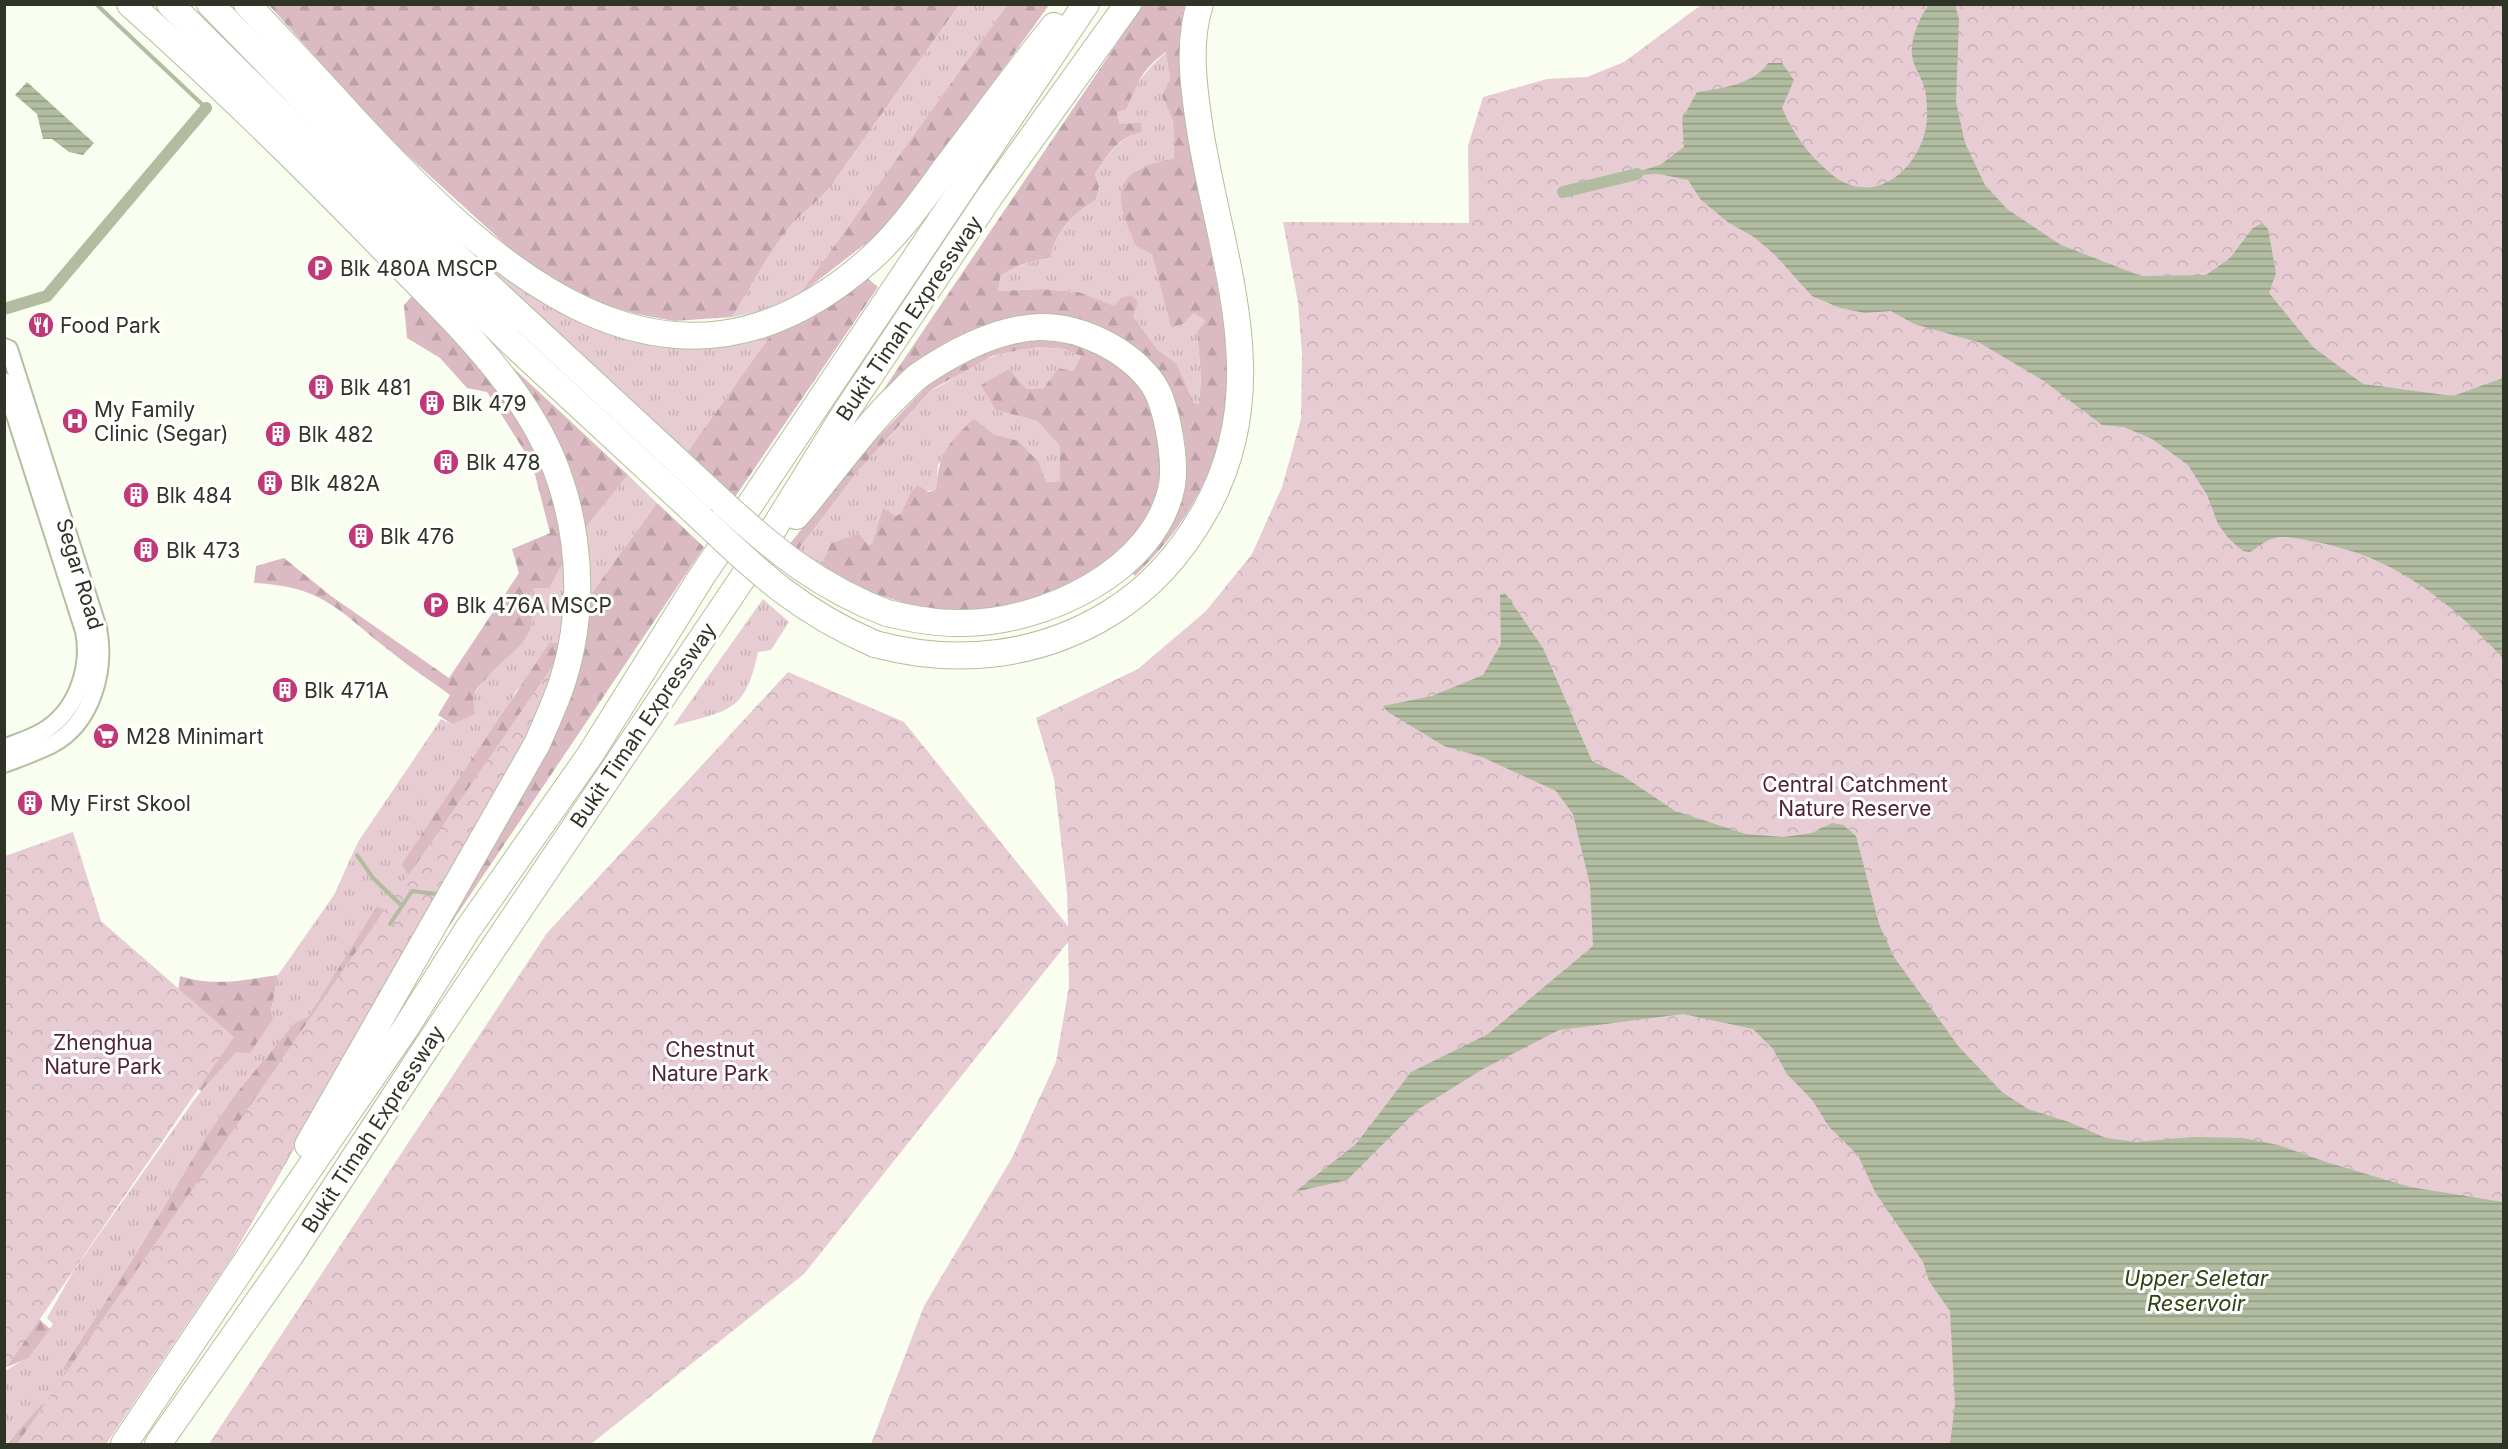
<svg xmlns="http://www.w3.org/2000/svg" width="2508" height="1449" viewBox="0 0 2508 1449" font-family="Inter,sans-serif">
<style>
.grass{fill:url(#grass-tufts)}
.forest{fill:url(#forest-firs);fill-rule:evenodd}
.park{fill:url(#park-crowns)}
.water{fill:url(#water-rules)}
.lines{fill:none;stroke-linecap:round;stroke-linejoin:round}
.stream{stroke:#b1bca0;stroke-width:4}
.canal{stroke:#b1bca0;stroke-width:12}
.tertiary-casing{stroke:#b3bf9e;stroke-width:20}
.motorway-casing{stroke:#b3bf9e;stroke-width:28}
.tertiary{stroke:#fff;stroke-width:16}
.motorway{stroke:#fff;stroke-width:26}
.motorway-bridge-casing{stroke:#b3bf9e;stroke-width:28;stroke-linecap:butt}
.motorway-bridge{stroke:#fff;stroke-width:26}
.labels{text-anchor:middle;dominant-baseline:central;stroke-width:6;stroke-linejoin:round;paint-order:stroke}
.poi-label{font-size:21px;fill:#2f3426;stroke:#fff;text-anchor:start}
.street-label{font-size:21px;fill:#2f3426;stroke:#fff}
.park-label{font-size:21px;fill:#512435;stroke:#fff}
.water-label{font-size:22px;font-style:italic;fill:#324012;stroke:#fff}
</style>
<defs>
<pattern id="grass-tufts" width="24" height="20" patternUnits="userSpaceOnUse" patternTransform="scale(1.5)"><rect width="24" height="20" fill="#e8ccd4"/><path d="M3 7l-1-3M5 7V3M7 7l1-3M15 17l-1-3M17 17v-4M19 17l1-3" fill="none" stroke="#c7b0b6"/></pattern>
<pattern id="forest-firs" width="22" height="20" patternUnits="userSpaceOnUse" patternTransform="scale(1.5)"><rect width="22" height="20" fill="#dbbac4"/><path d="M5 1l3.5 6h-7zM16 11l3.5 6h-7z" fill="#bca0a8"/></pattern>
<pattern id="park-crowns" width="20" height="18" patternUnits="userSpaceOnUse" patternTransform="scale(1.5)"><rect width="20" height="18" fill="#e8ccd4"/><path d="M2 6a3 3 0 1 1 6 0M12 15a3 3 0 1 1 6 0" fill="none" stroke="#c7b0b6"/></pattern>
<pattern id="water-rules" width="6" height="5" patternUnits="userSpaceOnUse" patternTransform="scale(1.5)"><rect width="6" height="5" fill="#b1bca0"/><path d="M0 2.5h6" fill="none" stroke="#909a82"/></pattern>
</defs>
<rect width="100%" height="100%" fill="#f9fef0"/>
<g class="grass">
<path d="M959,5H1007L799,295L761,311L732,317C750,289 766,257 787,230C800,213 817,203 830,187Z"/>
<path d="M1167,52L1170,78L1162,96L1173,121L1174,158L1137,170L1152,253L1171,328L1183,324L1194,313L1207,321L1197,333L1201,377L1199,404L1194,403L1177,364L1157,349L1133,316L1079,292L1041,289L998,291L1001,275L1020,265L1051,257C1055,231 1074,213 1096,200L1099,186L1095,174C1107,156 1120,137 1142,131L1120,124L1117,112C1135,90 1144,69 1167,52Z"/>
<path d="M465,246C565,322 640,372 770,336L686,454L462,250Z"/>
<path d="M1040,347L1064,349L1081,356L1073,371L1058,368L1045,388L1026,389L996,410L1037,421L1060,446V481L1046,482C1035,452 1025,443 993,434L938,464L936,490L910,493L901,513L896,516L872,545H868L859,533L831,543L820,568L797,551L859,470L931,390C945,385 955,376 967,368C989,355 1015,350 1040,347Z"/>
<path d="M628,475L657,503L583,605L580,535Z"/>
<path d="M566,564L567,586L561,644L516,691L413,884L392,914L377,907L308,1017L234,1096L205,1138L134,1257L63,1368L73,1383L59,1405L42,1404L22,1430L5,1444V1371L28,1357L53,1324L47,1318L74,1270L192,1103L214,1074L271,1011L278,975L334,895L358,842L441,719L452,724L533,613L528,597L535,588H550L560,568Z"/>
<path d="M763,599L789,622L771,650L758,652C745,714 728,710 673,726Z"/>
</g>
<g class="forest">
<path d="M269,5H959L830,187C817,203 800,213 787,230C766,257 750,289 732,317L674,321L636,314L602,304L564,287L520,258L382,132Z"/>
<path d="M1007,5H1049L906,203L882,231L799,295Z"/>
<path d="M1143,5H1185C1174,47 1181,92 1188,135C1215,307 1282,432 1135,576L1132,573C1187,520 1203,458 1167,388L1046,317L863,420ZM1166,52L1170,78L1162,96L1173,121L1174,158C1163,161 1148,164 1138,170C1107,187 1126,222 1136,246L1152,254L1171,328L1183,324L1194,313L1206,321L1197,332L1201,377L1199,404L1194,403L1177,364L1157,349L1133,316L1138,302L1131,295L1121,298L1114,306L1079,292L1041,289L998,291L1001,275L1020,265L1051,257C1055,231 1074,213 1096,200L1099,186L1095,174C1107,156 1119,136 1142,132L1141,123L1120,124L1117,112L1126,109C1139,82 1140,71 1166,52Z"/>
<path d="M867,278L878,287L735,497L686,454L770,336L829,307Z"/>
<path d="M413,295C468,353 525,410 553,487C561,511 562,540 566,564L560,568L550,588H535L529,596C542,644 510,648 485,680C481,684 475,690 474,695C472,700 475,709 475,714L452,724L438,715L450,695C430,680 409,667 390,651C339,611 323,586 254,583L256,566L284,558L331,596L449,678L519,573L512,549L550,533L532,463L487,392L467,388L440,358L407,338L404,305Z"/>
<path d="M479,336L628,475L580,535Z"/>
<path d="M1063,339L1105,354L1135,379L1157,413L1163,474L1150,519L1126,546L1095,572L1066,589L994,610L951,611L910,605L861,589L820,568L831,543L859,533L868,545H872L883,508L896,516L901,513L910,493L918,485L928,492L936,490C939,454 947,443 974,419L993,434L1018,441L1038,461L1046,482L1060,481V446L1037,421L996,410L981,385L1009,369L1026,389L1044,388L1058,368L1073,371L1081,356L1064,349L1040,347L1019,350L992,356L931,390L859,470L797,551L789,545L852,464L931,382L959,363L1017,340Z"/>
<path d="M657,503L704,547L450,925L442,920L583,605Z"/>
<path d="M550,642L561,644L560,655L329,1088L233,1255L106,1444H7L42,1404L59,1405L73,1383L63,1368L134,1257L205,1138L234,1096L295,1023L308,1017L377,906L392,914L413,884L402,864Z"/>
<path d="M278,975L271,1011L273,1019L250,1053L236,1052L201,1091L194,1086L177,1001L180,976C212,987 245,980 278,975Z"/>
<path d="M38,1318L50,1329L28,1358L7,1367L5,1365Z"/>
</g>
<g class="park">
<path d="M1701,5H2503V1444H871L924,1306L1012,1158L1056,1062L1069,986L1068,942L804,1274L591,1444H209L547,933L788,672L904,722L1068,926L1067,893L1054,779L1036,718L1138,669L1206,611L1252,554L1282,487L1301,419L1302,354L1298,302L1283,222L1469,223L1468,146L1483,97L1547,79L1587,77L1624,62Z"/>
<path d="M560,655L547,701L233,1255L106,1444H17Z"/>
<path d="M73,832L101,921L234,1037L7,1367L4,1365L5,856Z"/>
</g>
<g class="water">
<path d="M1929,5H1955L1959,19L1956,102L1965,143L1985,185L2007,209L2061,245L2141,276L2206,275L2230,258L2252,229L2262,223L2268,229L2276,273L2269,293L2313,347L2363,384L2453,396L2503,378V658C2448,600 2392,554 2310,541C2300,539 2284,535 2274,538C2266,540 2257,548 2250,552L2243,551L2229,539L2218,524L2207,495L2188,465L2152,439L2124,427L2102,425L2044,381L1978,342L1914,324L1891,311L1865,313L1840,308L1812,296L1775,255L1754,237L1729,223L1701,200L1688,180L1659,174L1637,175V172L1660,165L1684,147L1682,119L1697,92C1720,89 1755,84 1768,63H1782L1794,80L1782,108C1794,135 1808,154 1830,173C1871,209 1918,172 1926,127C1928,116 1927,96 1924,86C1919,73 1910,61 1912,47C1913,34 1921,14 1929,5Z"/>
<path d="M27,82L94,143L83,155L69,152L52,139H43L37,114L15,95Z"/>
<path d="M1505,593L1543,648L1592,761L1623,776L1675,811L1746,834L1783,837L1812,833L1832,823L1843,825L1856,836L1879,924L1894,957L1959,1047L2002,1092L2028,1109L2069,1122L2106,1138L2136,1142L2193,1137L2243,1138L2278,1145L2326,1162L2410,1187L2503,1202V1444H1950L1955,1404L1950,1311L1929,1281L1923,1262L1875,1192L1858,1155L1829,1127L1813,1101L1787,1074L1773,1049L1753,1029L1683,1014L1559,1030L1483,1069L1417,1110L1347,1180L1295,1192L1356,1144L1411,1072L1488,1034L1593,946L1590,885L1573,814L1556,791L1482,757L1444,746L1388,712L1383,706L1432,696L1483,675L1501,644L1500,595Z"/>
</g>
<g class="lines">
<g class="stream">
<path d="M96,4L206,108"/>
<path d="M357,855L373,878L402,906"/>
<path d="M390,924L412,891L436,894"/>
</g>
<g class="canal">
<path d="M1563,192L1637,174"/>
<path d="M4,309L47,296L206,108"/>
</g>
<g class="tertiary-casing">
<g id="tertiary">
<path d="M4,347L9,349L98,628C106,669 93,723 51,745C37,752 20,758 4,764"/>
<path d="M4,381L84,631C91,666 78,707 48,728C36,737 18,742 4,748"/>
</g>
</g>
<g class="motorway-casing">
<g id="motorway">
<path d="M130,4C214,79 295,158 373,238C425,292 485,346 526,410C577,488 591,591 563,680C556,702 546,723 537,744L308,1145"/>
<path d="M170,4L512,343L702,519"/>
<path d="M210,4L452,252L724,504"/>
<path d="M247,4C281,41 316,77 349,114C490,267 668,437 868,261C899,234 923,199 947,166C983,119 1017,72 1054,26"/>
<path d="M796,516C829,478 857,436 892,401C901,393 909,383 918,376C953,352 996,329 1039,327C1081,326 1129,350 1153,384C1167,405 1176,460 1172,485C1156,571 1043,623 963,623C938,624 912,619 887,613"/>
<path d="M875,644C956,666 1039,657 1110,613C1151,588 1182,552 1205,511C1276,386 1221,261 1200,130C1194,90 1187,44 1200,4"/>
<path d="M124,1444L278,1214L405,1029L468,929L590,755L700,579L1086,4"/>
<path d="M158,1444L290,1256L432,1039L748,570L845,413L990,196L1128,4"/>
</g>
</g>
<use href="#tertiary" class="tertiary"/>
<use href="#motorway" class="motorway"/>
<g class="motorway-bridge-casing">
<g id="motorway-bridge">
<path d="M724,504C775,551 821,588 887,613"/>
<path d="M702,519C760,574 800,612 875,644"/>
</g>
</g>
<use href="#motorway-bridge" class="motorway-bridge"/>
</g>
<defs>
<g id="parking-disc" transform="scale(1.35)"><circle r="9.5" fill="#c03876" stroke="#fff"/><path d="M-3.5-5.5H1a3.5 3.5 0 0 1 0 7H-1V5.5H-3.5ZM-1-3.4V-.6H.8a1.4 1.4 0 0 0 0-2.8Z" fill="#fff"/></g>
<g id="restaurant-disc" transform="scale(1.35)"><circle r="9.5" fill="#c03876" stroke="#fff"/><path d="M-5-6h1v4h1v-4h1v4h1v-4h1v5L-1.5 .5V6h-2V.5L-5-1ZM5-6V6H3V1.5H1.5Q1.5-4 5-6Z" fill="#fff"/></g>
<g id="building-disc" transform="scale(1.35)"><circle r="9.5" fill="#c03876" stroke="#fff"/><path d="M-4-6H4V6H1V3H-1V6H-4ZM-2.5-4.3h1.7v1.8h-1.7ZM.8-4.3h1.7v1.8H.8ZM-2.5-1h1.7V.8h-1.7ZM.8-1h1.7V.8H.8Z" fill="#fff"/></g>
<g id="hospital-disc" transform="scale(1.35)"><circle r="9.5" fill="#c03876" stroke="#fff"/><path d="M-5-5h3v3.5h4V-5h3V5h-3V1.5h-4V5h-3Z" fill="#fff"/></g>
<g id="supermarket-disc" transform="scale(1.35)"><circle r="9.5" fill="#c03876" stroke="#fff"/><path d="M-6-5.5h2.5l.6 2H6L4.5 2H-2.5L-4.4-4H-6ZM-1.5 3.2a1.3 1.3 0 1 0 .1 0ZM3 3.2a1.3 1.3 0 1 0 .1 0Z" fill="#fff"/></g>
</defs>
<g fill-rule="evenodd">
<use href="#parking-disc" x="320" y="268"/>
<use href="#restaurant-disc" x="41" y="325"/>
<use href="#building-disc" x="321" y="387"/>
<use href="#building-disc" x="432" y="403"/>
<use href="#hospital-disc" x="75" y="421"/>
<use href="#building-disc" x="278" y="434"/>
<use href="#building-disc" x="446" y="462"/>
<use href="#building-disc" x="270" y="483"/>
<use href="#building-disc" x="136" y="495"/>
<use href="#building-disc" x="361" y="536"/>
<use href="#building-disc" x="146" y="550"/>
<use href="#parking-disc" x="436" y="605"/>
<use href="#building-disc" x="285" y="690"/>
<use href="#supermarket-disc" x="106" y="736"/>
<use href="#building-disc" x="30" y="803"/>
</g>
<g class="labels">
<g class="poi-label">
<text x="340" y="268">Blk 480A MSCP</text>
<text x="60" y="325">Food Park</text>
<text x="340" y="387">Blk 481</text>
<text x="452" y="403">Blk 479</text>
<text x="94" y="409">My Family<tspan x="94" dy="24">Clinic (Segar)</tspan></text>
<text x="298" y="434">Blk 482</text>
<text x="466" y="462">Blk 478</text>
<text x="290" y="483">Blk 482A</text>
<text x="156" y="495">Blk 484</text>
<text x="380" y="536">Blk 476</text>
<text x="166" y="550">Blk 473</text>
<text x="456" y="605">Blk 476A MSCP</text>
<text x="304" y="690">Blk 471A</text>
<text x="126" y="736">M28 Minimart</text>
<text x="50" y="803">My First Skool</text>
</g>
<g class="street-label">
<text transform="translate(909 318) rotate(-56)">Bukit Timah Expressway</text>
<text transform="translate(80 574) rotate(73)">Segar Road</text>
<text transform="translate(643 725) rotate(-56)">Bukit Timah Expressway</text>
<text transform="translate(373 1129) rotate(-57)">Bukit Timah Expressway</text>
</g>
<g class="park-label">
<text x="1855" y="784">Central Catchment<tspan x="1855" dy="24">Nature Reserve</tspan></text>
<text x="103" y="1042">Zhenghua<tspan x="103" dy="24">Nature Park</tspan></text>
<text x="710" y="1049">Chestnut<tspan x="710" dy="24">Nature Park</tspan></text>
</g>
<g class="water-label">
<text x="2196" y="1278">Upper Seletar<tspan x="2196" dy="25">Reservoir</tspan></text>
</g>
</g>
<rect width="2508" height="1449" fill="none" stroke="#2f3426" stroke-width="12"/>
</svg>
